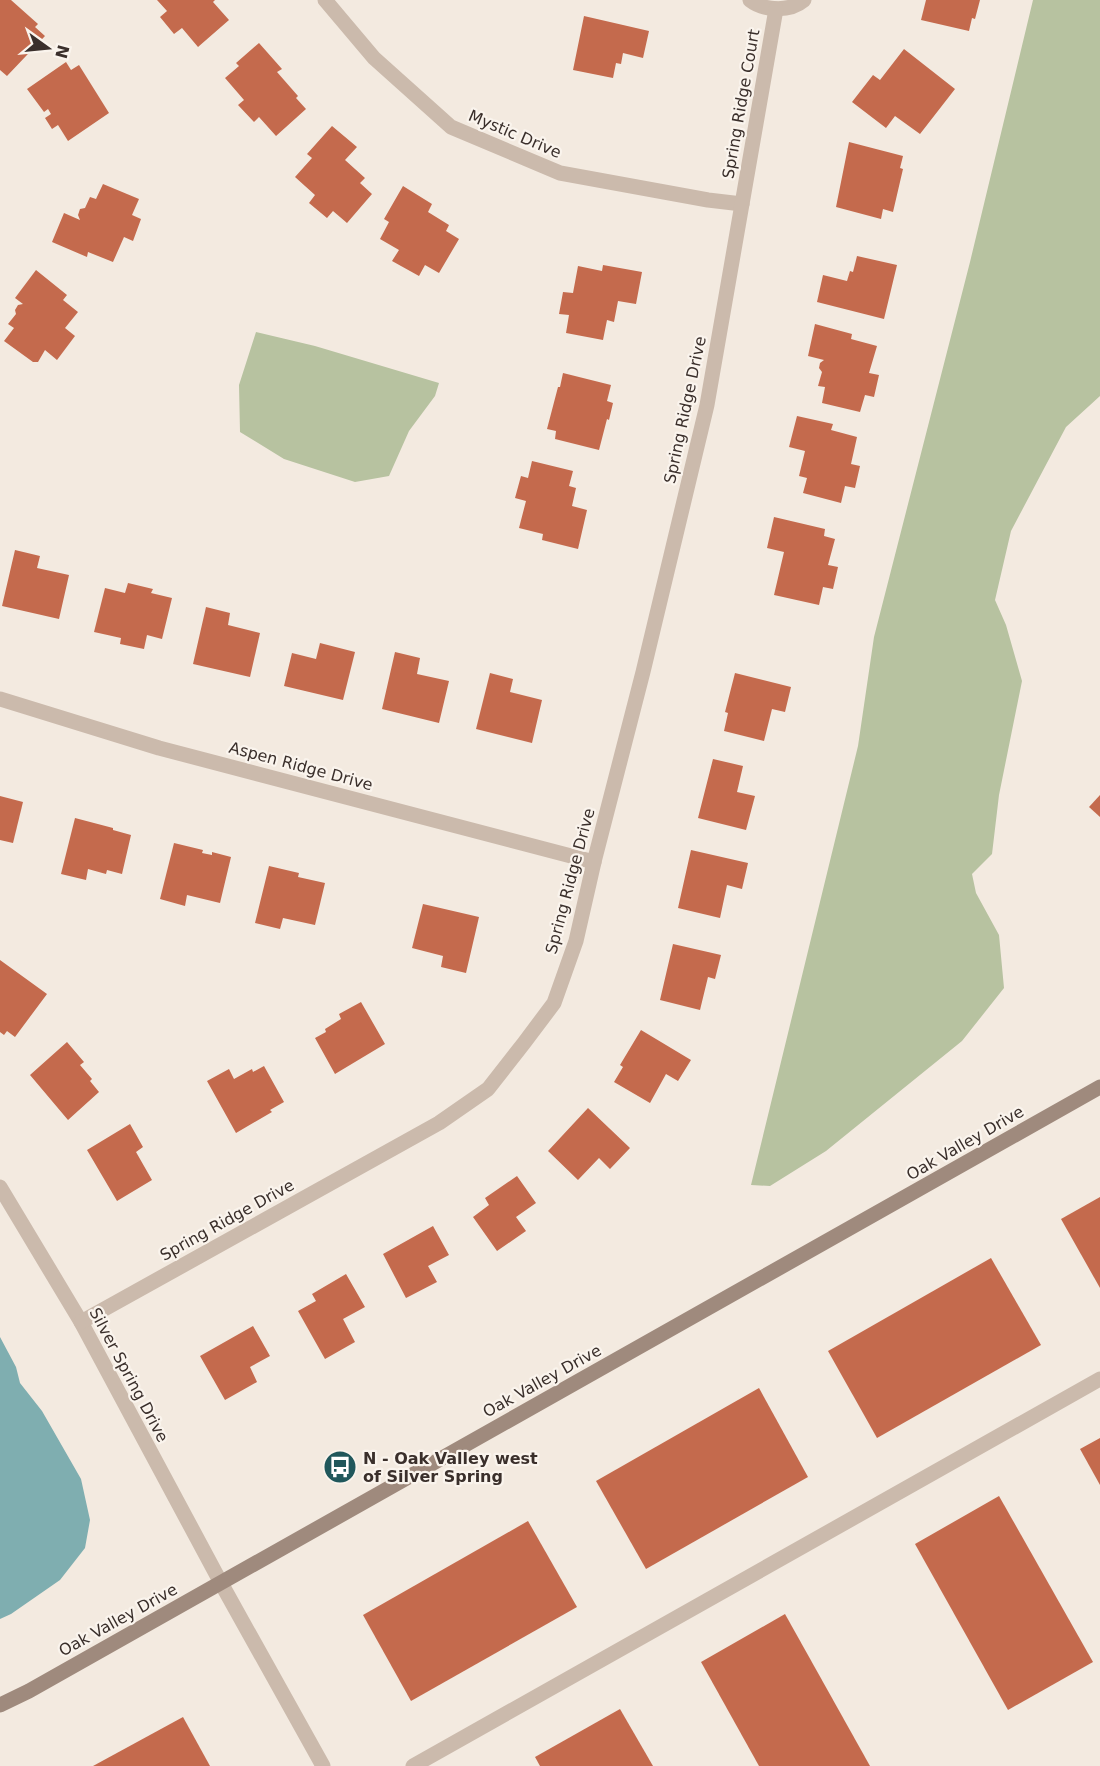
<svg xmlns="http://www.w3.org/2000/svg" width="1100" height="1766" viewBox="0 0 1100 1766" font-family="'DejaVu Sans',sans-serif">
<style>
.green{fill:#b7c2a0}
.water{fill:#7faeb0}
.building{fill:#c46a4d}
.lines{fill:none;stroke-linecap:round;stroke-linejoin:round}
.lane{stroke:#cbbaac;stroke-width:15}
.street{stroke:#cbbaac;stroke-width:15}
.secondary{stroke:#9f8a7d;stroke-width:15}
.labels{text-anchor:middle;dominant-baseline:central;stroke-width:4.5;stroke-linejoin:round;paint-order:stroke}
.street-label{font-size:16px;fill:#3a2f2b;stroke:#faf4ed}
.poi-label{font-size:16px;font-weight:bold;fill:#3a2f2b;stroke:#faf4ed;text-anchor:start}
</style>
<rect width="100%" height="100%" fill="#f3eae0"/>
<g class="green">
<path d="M1033,0H1100V396L1066,427L1011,531L995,600L1006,625L1022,681L999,795L992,854L972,874L976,893L999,935L1004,988L962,1041L826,1151L770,1186L751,1185L858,746L874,637L970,262Z"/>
<path d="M256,332L315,346L439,383L435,396L409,431L389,476L355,482L284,459L240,432L239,385Z"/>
</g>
<path class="water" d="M0,1337L16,1367L20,1383L42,1411L81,1479L90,1520L85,1548L60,1580L11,1614L0,1619Z"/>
<g class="building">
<path d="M0,0H11L38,24L35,27L45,36L7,76L0,70Z"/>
<path d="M157,0H215L213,2L229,20L198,47L182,28L174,34L160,17L167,11Z"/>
<path d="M926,0H980L975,19L972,18L969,31L921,20Z"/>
<path d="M584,16L649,31L643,58L623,53L621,64L616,63L613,78L573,70Z"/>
<path d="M259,43L282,69L277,72L298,96L296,98L306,109L276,136L259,117L254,122L238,105L244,100L225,78L239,66L236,63Z"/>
<path d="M904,49L955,89L920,134L895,116L886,128L852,102L873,75L880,80Z"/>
<path d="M66,62L71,70L79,65L109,113L68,141L58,125L52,129L45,118L51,114L48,109L44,112L27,89Z"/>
<path d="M332,126L357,147L345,160L365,178L360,183L372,194L347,223L333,211L327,218L309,203L315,195L295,177L312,158L307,154Z"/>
<path d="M849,142L903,156L900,168L903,169L893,212L883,209L881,219L836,207Z"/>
<path d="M103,184L139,199L132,215L141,219L133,241L124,237L113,262L88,252L87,257L52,242L64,213L80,220L78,215L80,209L85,208L90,197L96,199Z"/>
<path d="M403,186L432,204L428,212L449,225L446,231L459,239L439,273L425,265L419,276L392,261L399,250L380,239L389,222L384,219Z"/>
<path d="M857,256L897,265L884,319L817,302L823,275L847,281L850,271L853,272Z"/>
<path d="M603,265L642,272L636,304L618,301L614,322L607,320L603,340L566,333L569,315L559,314L563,292L573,293L578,266L602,271Z"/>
<path d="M36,270L67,295L63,300L78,312L65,328L75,336L57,360L45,350L38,362H33L4,341L14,328L8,324L16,314L15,310L18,305L23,304L15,298Z"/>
<path d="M815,324L852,334L851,339L877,346L869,373L879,375L874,397L865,395L860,412L822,403L825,387L818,386L822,372L819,368L820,363L824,360L808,356Z"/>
<path d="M563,373L611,385L607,401L613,403L609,420L607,419L599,450L555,439L556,431L547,429L558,387H560Z"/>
<path d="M797,416L833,424L831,430L857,437L851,464L860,466L855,488L845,486L841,503L803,493L807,478L799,476L805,451L789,447Z"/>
<path d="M532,461L573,471L569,486L576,488L572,506L587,510L578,549L542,540L543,534L519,528L526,501L515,498L521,476L528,478Z"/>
<path d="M774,517L825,529L824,536L835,539L828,565L838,567L833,589L823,587L819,605L774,595L784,552L767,548Z"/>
<path d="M15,550L40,556L37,568L69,575L59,619L2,606Z"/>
<path d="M128,583L153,589L151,593L172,598L162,639L147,635L144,649L120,644L121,638L94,632L105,588L125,593Z"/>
<path d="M206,607L230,613L228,625L260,633L250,677L193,664Z"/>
<path d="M320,643L355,652L343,700L284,686L292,653L316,659Z"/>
<path d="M395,652L420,658L417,674L449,681L439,723L382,709Z"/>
<path d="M490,673L513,679L510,692L542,700L532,743L476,729Z"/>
<path d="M735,673L791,687L785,712L772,709L764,741L724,731L728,713L725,712Z"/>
<path d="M713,759L743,766L737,792L755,796L746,830L698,818Z"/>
<path d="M1100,795V817L1089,807Z"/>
<path d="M0,796L23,802L13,843L0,840Z"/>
<path d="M75,818L113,828V830L131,835L122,874L107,870L106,874L88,869L86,880L61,874Z"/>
<path d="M174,843L203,850L202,853L212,855V852L231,857L220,903L187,895L185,906L160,899Z"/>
<path d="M691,850L748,863L742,889L727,885L720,918L678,908Z"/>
<path d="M269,866L299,873L298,877L325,883L315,925L283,918L280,929L255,923Z"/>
<path d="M423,904L479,917L466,973L441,967L443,956L412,948Z"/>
<path d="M673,944L721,955L715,979L708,977L700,1010L660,1000Z"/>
<path d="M0,960L47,994L15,1037L7,1031L4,1035L0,1032Z"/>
<path d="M361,1002L385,1044L335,1074L315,1038L326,1032L325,1029L341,1019L339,1014Z"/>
<path d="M641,1030L691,1060L678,1081L666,1074L650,1103L614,1082L623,1067L620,1065Z"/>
<path d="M67,1042L84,1062L80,1065L92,1079L90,1081L99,1092L68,1120L30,1075Z"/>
<path d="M264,1066L284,1102L270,1110L272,1112L236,1133L207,1081L229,1069L234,1079L252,1069L253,1072Z"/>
<path d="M588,1108L630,1148L610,1169L599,1158L578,1180L548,1151Z"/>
<path d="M130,1124L143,1147L136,1152L152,1180L117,1201L87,1150Z"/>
<path d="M517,1176L536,1203L516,1217L526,1231L497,1251L473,1217L489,1205L485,1198Z"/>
<path d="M1100,1197V1288L1061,1219Z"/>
<path d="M433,1226L449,1255L428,1266L437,1282L406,1298L383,1254Z"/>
<path d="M991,1258L1041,1345L877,1438L828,1351Z"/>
<path d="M346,1274L365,1307L343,1319L355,1342L325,1359L298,1311L316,1301L312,1294Z"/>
<path d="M253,1326L270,1356L250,1367L257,1382L225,1400L200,1356Z"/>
<path d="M759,1388L808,1477L646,1569L596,1481Z"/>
<path d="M1100,1438V1485L1080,1449Z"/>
<path d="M999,1496L1093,1662L1008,1710L915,1544Z"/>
<path d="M528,1521L577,1607L411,1701L363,1615Z"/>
<path d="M785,1614L870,1766H759L701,1662Z"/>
<path d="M620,1709L653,1766H540L535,1757Z"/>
<path d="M183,1717L210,1766H93Z"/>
</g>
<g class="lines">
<g class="lane">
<path d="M221,1583L323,1766"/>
<path d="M413,1766L1100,1379"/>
</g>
<g class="street">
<path d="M325,0L374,58L451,127L560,173L708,200L742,204"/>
<path d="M750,0C764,11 790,12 804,0"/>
<path d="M0,699L159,748L594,862"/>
<path d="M0,1187L81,1322L221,1583"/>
<path d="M81,1322L439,1123L488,1089L524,1043L554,1003L576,941L594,862L643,672L707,405L776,9"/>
</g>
<path class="secondary" d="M0,1705L29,1691L1100,1087"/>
</g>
<defs>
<g id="bus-disc" transform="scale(1.725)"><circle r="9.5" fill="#20575b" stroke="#faf4ed"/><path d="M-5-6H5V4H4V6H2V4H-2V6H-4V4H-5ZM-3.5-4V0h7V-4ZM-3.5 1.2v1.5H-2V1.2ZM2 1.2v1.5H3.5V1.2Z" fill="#fff"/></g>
</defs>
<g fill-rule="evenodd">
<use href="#bus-disc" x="340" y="1467"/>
</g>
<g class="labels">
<g class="street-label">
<text transform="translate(741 104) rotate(-80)">Spring Ridge Court</text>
<text transform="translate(515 134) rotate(23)">Mystic Drive</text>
<text transform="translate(685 410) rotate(-78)">Spring Ridge Drive</text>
<text transform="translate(301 766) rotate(15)">Aspen Ridge Drive</text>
<text transform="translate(570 881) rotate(-75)">Spring Ridge Drive</text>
<text transform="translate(965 1143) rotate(-30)">Oak Valley Drive</text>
<text transform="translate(227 1220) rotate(-29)">Spring Ridge Drive</text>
<text transform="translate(129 1375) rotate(62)">Silver Spring Drive</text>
<text transform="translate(542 1381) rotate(-29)">Oak Valley Drive</text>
<text transform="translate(118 1620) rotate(-29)">Oak Valley Drive</text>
</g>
<g class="poi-label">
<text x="363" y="1458">N - Oak Valley west<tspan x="363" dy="18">of Silver Spring</tspan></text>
</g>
</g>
<g transform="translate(48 48) rotate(105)" stroke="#faf4ed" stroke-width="4.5" paint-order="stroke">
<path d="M0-4.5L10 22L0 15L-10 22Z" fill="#3a2f2b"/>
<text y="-9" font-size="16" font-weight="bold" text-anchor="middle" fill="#3a2f2b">N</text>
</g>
</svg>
